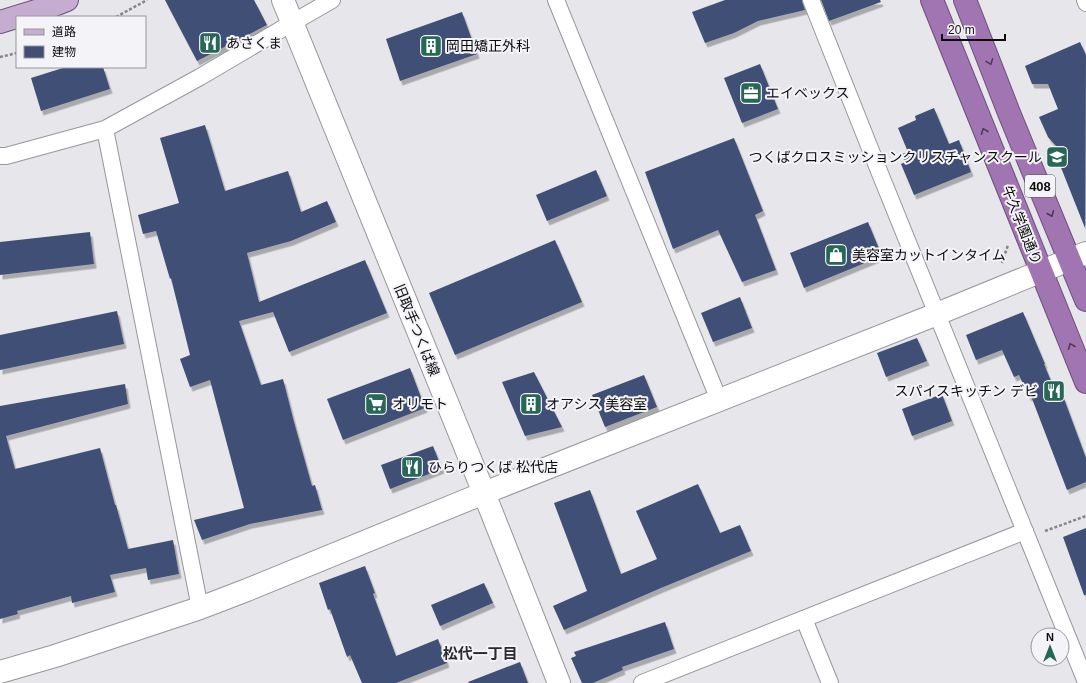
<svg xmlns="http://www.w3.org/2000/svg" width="1086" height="683" viewBox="0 0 1086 683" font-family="Helvetica,'Noto Sans JP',sans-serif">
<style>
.building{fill:#414f74;filter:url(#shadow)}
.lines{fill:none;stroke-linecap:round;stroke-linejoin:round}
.street-casing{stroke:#97969a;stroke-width:18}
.secondary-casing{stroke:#97969a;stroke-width:24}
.primary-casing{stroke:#6c5078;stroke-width:24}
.highway-casing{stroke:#6c5078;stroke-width:24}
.path{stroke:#858588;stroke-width:2.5;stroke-dasharray:3 2;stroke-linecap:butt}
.street{stroke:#fff;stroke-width:16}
.secondary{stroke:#fff;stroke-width:22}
.primary{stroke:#c6acd1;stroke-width:22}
.highway{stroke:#a075b2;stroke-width:22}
.oneway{stroke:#4f3b57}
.labels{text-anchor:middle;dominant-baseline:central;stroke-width:4;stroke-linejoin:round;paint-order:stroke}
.shield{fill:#f4f3f8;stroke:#525154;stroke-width:1}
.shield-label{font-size:13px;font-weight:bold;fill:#0c0c0d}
.poi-label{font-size:14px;fill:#0c0c0d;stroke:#f4f3f8;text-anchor:start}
.street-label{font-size:14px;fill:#0c0c0d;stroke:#f4f3f8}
.neighbourhood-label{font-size:15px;font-weight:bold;fill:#2b2b2e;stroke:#f4f3f8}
</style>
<defs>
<filter id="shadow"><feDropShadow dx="2.5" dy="4.5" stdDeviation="0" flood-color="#0004"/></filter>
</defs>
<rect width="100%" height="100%" fill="#e6e6eb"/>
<g class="building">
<path d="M165,0H254L267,25L197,61Z"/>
<path d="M725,0H802L805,10L758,21L734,33L705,43L692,12Z"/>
<path d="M821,0H880L881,2L829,21Z"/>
<path d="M462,12L477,54L400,81L386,39Z"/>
<path d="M1080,42L1086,55L1085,228L1058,160L1066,157L1048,137L1039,117L1058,109L1048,84H1032L1025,66Z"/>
<path d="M760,64L778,109L742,123L724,78Z"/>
<path d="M66,67H103L110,89L41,111L31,78Z"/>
<path d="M934,108L949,144L959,140L971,172L914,195L901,164L905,162L902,154L908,152L898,128L916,120L915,116Z"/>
<path d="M205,125L225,191L288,171L301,212L327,201L336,222L291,241L247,253L259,302L365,260L387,313L289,352L273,312L239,321L261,385L283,379L294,422L312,486L315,485L322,510L250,524L202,540L194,520L244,508L210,380L190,387L180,359L190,355L171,278L170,279L156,231L143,234L138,215L179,203L160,138Z"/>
<path d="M734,138L763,211L755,215L776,270L742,282L718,230L673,249L645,172Z"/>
<path d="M596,170L607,196L547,221L536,195Z"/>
<path d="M868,222L882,256L804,288L790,253Z"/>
<path d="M90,232L94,264L0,275V242Z"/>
<path d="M555,240L582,302L455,355L429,293Z"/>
<path d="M740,297L752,328L713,342L701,313Z"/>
<path d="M117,311L124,344L0,370V335Z"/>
<path d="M1023,312L1045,364H1044L1058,398L1063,396L1086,458V482L1067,490L1031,396L1029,397L1019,375L1014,377L1002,350L976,360L966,335Z"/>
<path d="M917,338L927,361L886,377L877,353Z"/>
<path d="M410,368L425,408L343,440L327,399Z"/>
<path d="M534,372L562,427L525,436L502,382Z"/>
<path d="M644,375L657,407L605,427L592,395Z"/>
<path d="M125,384L128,404L6,436L15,469L100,448L115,505H116L128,549L173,540L179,574L148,580L146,568L110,575L115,592L72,603L71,596L17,611L18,614L0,619V406Z"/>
<path d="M942,394L952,421L912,436L902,409Z"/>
<path d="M433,446L442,469L390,489L381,465Z"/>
<path d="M698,484L720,533L740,525L751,551L661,588L564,630L553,606L587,591L554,503L590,490L621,574L657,559L636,511Z"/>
<path d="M1086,528V595H1084L1063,537Z"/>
<path d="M365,566L375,593L373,594L396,656L438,639L447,663L396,683H362L350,655L347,657L330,609L328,610L319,583Z"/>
<path d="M484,583L493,603L440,626L431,605Z"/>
<path d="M665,622L674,649L622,667L623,670L593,683H582L571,658L576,656L574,652Z"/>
<path d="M520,662L528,683H469L468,682Z"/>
</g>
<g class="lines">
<g class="street-casing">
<g id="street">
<path d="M556,0L719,400"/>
<path d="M811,0L879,171L1086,682"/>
<path d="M1085,0L1086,3"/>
<path d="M105,129L200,608"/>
<path d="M0,156H6L105,129L200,77L292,23L332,0"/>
<path d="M804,619L830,683"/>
<path d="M642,683L1025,531"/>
</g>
</g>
<g class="secondary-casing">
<g id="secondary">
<path d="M283,0L484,493L559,683"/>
<path d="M0,672L55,656L200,608L247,590L484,493L937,314L1086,253"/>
</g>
</g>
<g class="primary-casing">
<path id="primary" d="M0,22L49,7L67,0"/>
</g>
<g class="highway-casing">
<g id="highway">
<path d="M932,0L1086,382"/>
<path d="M965,0L1009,113L1086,300"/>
</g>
</g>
<g class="path">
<path d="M116,17L147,0"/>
<path d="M0,57L17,53"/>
<path d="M1002,263L1008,245"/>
<path d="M1045,531L1086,516"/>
</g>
<use href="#street" class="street"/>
<use href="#secondary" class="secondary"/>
<use href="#primary" class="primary"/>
<use href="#highway" class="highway"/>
</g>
<defs><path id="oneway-chevron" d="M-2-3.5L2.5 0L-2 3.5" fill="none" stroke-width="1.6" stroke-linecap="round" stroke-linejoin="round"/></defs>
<g class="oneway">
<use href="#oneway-chevron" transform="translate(990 62) rotate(69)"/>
<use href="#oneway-chevron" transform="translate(984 131) rotate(-112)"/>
<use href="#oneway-chevron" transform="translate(1051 214) rotate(67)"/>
<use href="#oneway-chevron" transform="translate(1071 346) rotate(-112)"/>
</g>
<defs>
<g id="restaurant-square" transform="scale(1.15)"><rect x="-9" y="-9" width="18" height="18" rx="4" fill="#276755" stroke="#f4f3f8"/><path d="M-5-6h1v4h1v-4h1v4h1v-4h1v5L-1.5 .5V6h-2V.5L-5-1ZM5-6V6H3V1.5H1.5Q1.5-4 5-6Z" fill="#fff"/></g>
<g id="building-square" transform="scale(1.15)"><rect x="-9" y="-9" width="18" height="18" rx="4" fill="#276755" stroke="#f4f3f8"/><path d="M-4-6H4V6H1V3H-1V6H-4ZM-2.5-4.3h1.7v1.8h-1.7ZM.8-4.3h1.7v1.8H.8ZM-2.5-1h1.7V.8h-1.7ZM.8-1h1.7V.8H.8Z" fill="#fff"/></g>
<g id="office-square" transform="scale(1.15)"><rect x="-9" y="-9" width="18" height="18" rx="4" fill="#276755" stroke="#f4f3f8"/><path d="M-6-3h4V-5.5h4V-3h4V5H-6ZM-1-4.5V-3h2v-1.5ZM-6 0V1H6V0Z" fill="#fff"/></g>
<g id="school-square" transform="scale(1.15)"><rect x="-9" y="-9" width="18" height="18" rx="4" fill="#276755" stroke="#f4f3f8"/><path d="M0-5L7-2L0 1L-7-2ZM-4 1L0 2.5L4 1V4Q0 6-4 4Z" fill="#fff"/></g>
<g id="shop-square" transform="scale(1.15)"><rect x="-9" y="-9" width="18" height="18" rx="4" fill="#276755" stroke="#f4f3f8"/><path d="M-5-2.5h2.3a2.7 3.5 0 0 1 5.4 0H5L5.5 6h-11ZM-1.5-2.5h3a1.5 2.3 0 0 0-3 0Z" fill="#fff"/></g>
<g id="supermarket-square" transform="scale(1.15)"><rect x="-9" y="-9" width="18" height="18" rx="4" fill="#276755" stroke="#f4f3f8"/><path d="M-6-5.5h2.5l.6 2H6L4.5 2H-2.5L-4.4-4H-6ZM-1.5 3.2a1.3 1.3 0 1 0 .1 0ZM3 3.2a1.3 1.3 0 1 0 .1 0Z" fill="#fff"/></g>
</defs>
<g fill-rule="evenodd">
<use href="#restaurant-square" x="210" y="43"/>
<use href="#building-square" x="431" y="46"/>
<use href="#office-square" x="751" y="93"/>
<use href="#school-square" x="1057" y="157"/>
<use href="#shop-square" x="836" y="255"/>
<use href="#restaurant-square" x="1054" y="391"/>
<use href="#supermarket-square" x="376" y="404"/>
<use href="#building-square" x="531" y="404"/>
<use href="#restaurant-square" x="412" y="467"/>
</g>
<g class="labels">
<rect class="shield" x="1025" y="175" width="30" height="22" rx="3"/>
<g class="shield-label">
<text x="1040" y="186">408</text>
</g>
<g class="poi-label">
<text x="226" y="43">あさくま</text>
<text x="446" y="46">岡田矯正外科</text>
<text x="766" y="93">エイベックス</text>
<text x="1042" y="157" text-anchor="end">つくばクロスミッションクリスチャンスクール</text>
<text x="852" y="255">美容室カットインタイム</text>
<text x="1038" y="391" text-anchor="end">スパイスキッチン デビ</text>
<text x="392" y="404">オリモト</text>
<text x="546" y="404">オアシス 美容室</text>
<text x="428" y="467">ひらりつくば 松代店</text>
</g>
<g class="street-label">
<text transform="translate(1022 225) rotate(68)">牛久学園通り</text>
<text transform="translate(417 330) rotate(68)">旧取手つくば線</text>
</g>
<g class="neighbourhood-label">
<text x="480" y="653">松代一丁目</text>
</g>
</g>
<rect x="16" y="16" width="130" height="52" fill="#f4f3f8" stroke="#97979a"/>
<rect x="24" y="29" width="20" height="6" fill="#c6acd1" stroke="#97979a"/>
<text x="52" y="36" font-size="12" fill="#0c0c0d">道路</text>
<rect x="24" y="46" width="20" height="12" fill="#414f74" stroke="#97979a"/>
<text x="52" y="56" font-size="12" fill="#0c0c0d">建物</text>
<g transform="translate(1050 647)"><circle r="19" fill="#f4f3f8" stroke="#97979a"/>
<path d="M0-3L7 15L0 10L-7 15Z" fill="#276755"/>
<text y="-6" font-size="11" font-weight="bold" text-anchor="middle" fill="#0c0c0d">N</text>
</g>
<path d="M942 34v6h63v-6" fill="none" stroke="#0c0c0d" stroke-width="2"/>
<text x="948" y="34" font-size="12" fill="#0c0c0d" stroke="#f4f3f8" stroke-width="3" paint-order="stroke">20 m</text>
</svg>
